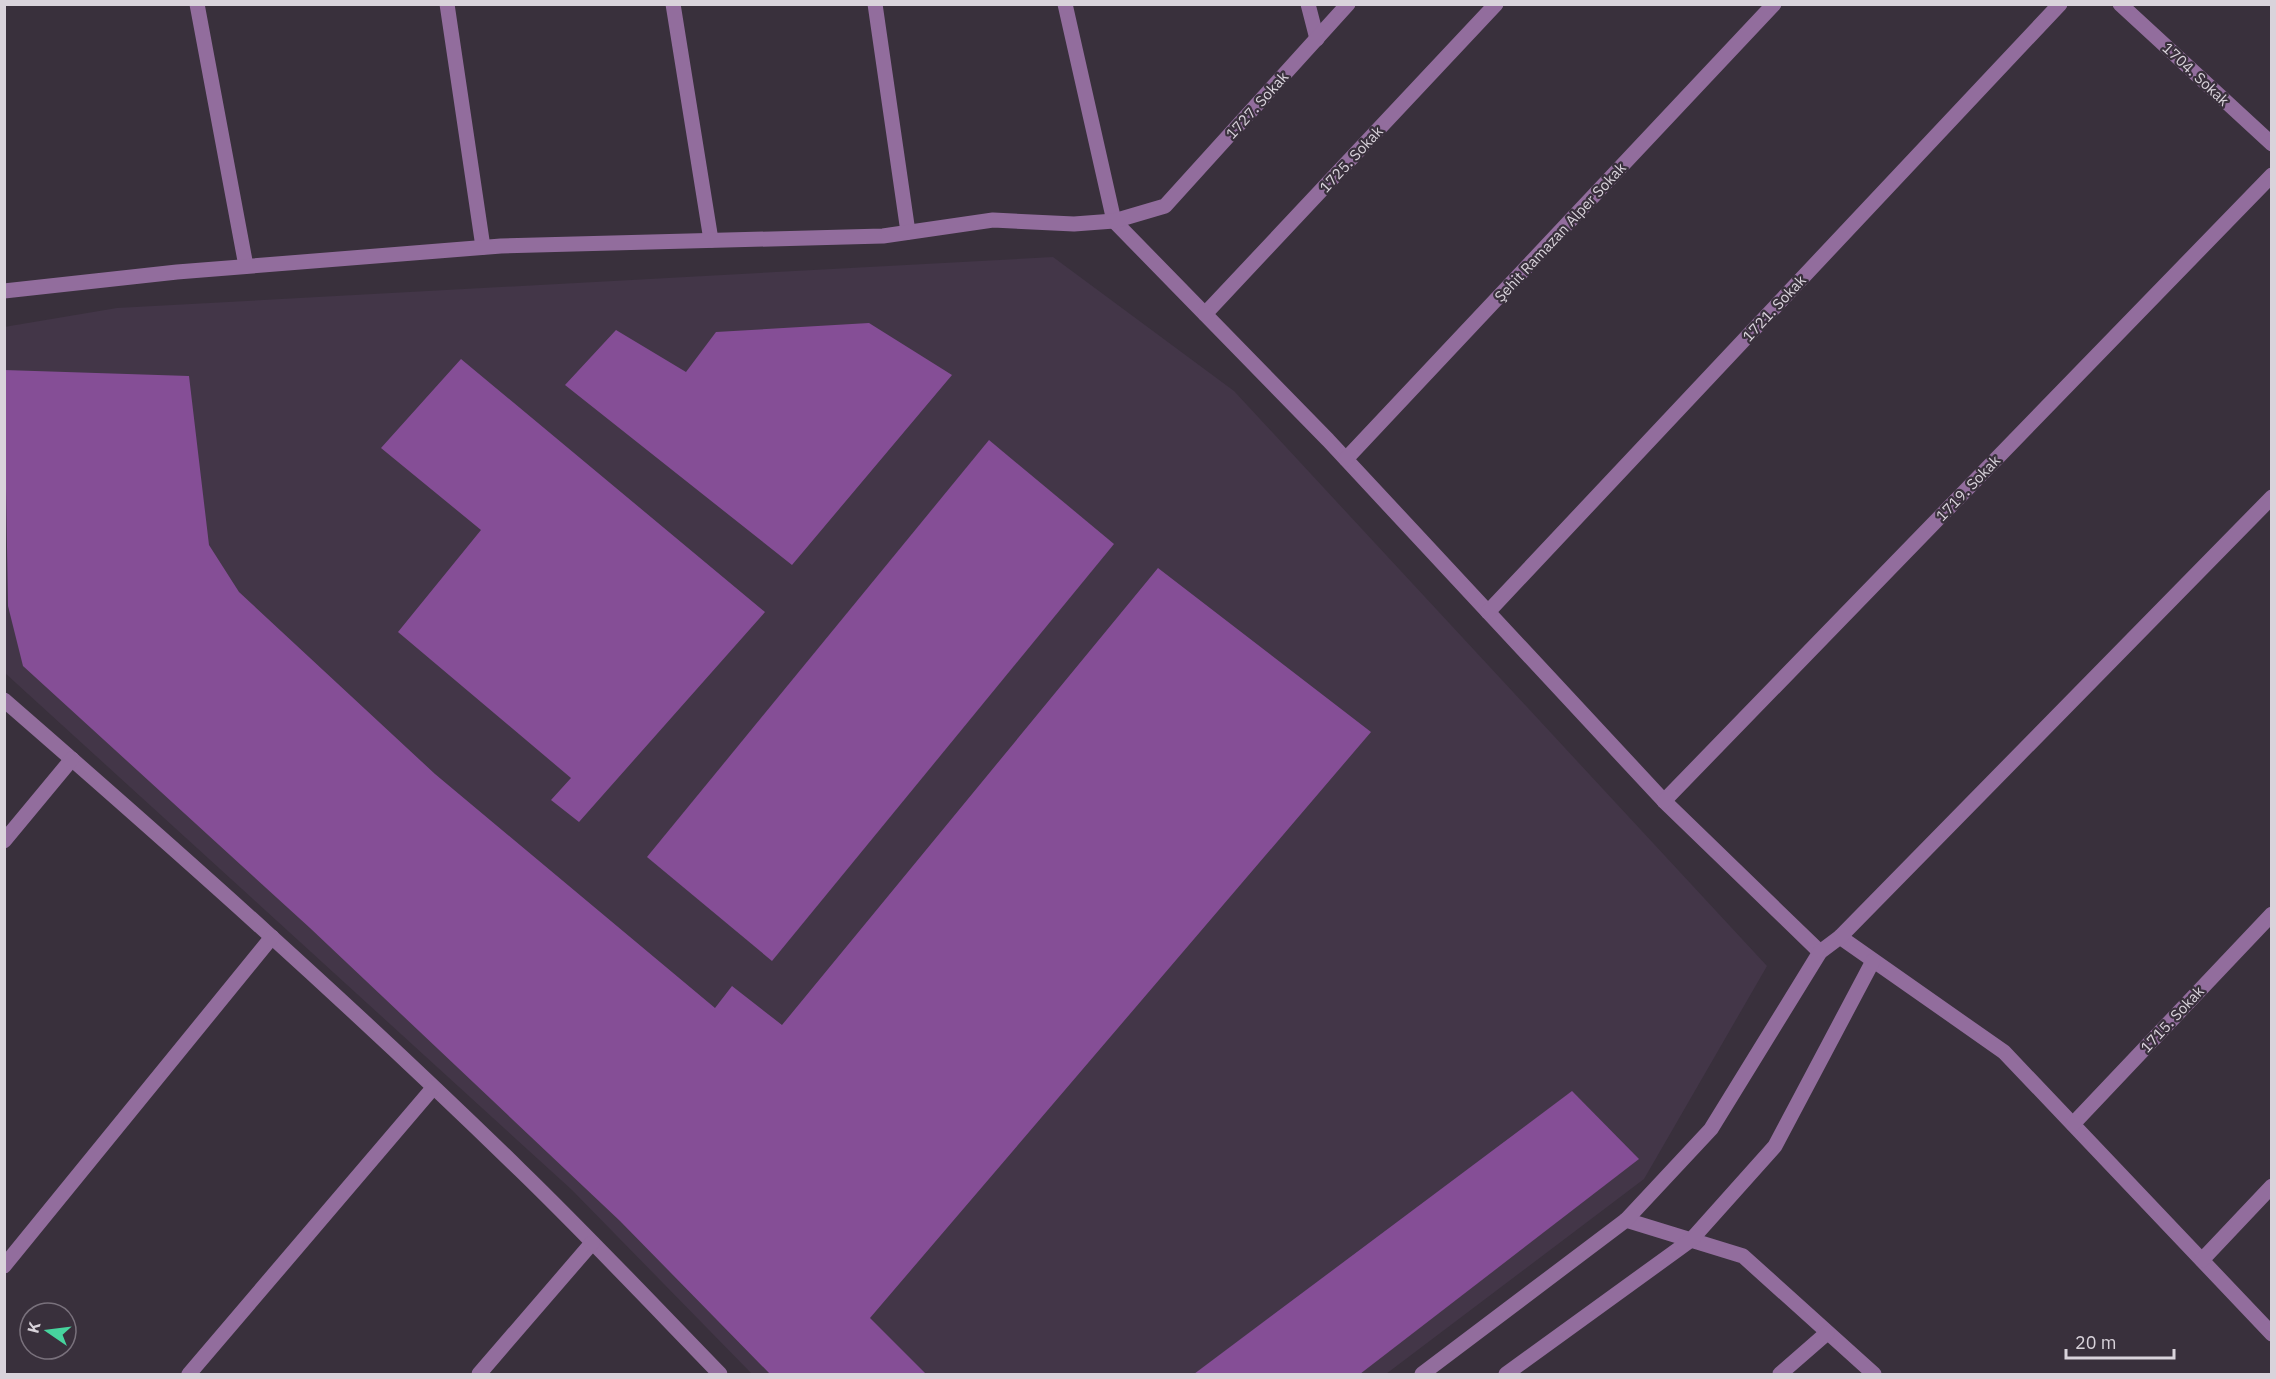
<svg xmlns="http://www.w3.org/2000/svg" width="2276" height="1379" viewBox="0 0 2276 1379" font-family="'IBM Plex Sans',sans-serif">
<style>
.built{fill:#433648}
.building{fill:#854e96}
.lines{fill:none;stroke-linecap:round;stroke-linejoin:round}
.minor{stroke:#926d9d;stroke-width:15}
.labels{text-anchor:middle;dominant-baseline:central;stroke-width:4.5;stroke-linejoin:round;paint-order:stroke}
.street-label{font-size:15px;fill:#d9d3db;stroke:#39303c}
</style>
<rect width="100%" height="100%" fill="#39303c"/>
<path class="built" d="M1053,257L1234,391L1767,966L1644,1179L1386,1374H752L572,1190L5,673L4,327L117,308Z"/>
<g class="building">
<path d="M869,323L952,375L792,565L565,385L616,330L686,372L716,332Z"/>
<path d="M461,359L765,612L579,822L551,800L571,778L398,632L481,530L381,448Z"/>
<path d="M4,370L189,376L209,545L239,592L435,774L715,1008L732,986L782,1025L1158,568L1371,732L870,1318L926,1374H770L620,1221L310,928L23,666L8,606Z"/>
<path d="M989,440L1114,544L772,961L647,857Z"/>
<path d="M1572,1091L1639,1159L1360,1374H1194Z"/>
</g>
<g class="lines">
<g class="minor">
<path d="M197,4L246,266"/>
<path d="M447,4L483,247"/>
<path d="M673,4L711,240"/>
<path d="M875,4L908,232"/>
<path d="M1065,4L1114,221L1328,440L1664,801L1820,952"/>
<path d="M1308,4L1317,39"/>
<path d="M2120,4L2272,144"/>
<path d="M4,291L177,272L501,246L883,236L993,220L1074,224L1114,221L1165,206L1348,4"/>
<path d="M1205,314L1496,4"/>
<path d="M1346,459L1774,4"/>
<path d="M1488,612L2060,4"/>
<path d="M4,700C180,853 353,1007 520,1170C588,1236 654,1306 720,1374"/>
<path d="M1664,801L2272,175"/>
<path d="M4,841L72,759"/>
<path d="M1840,937L2004,1052L2272,1334"/>
<path d="M2073,1124L2272,914"/>
<path d="M1626,1220L1743,1256L1874,1374"/>
<path d="M2202,1260L2272,1186"/>
<path d="M4,1266L272,937"/>
<path d="M189,1374L433,1088"/>
<path d="M479,1374L592,1243"/>
<path d="M1422,1374L1626,1220L1711,1129L1820,952L1840,937L2272,497"/>
<path d="M1506,1374L1691,1240L1775,1146L1873,961"/>
<path d="M1780,1374L1827,1333"/>
</g>
</g>
<g class="labels">
<g class="street-label">
<text transform="translate(2196 74) rotate(43)">1704. Sokak</text>
<text transform="translate(1257 105) rotate(-48)">1727. Sokak</text>
<text transform="translate(1351 159) rotate(-47)">1725. Sokak</text>
<text transform="translate(1560 232) rotate(-47)">Şehit Ramazan Alper Sokak</text>
<text transform="translate(1774 308) rotate(-47)">1721. Sokak</text>
<text transform="translate(1968 488) rotate(-46)">1719. Sokak</text>
<text transform="translate(2172 1019) rotate(-47)">1715. Sokak</text>
</g>
</g>
<rect width="2276" height="1379" fill="none" stroke="#d9d3db" stroke-width="12"/>
<g transform="translate(48 1331) rotate(284)"><circle r="28" fill="#39303c" stroke="#79717c" stroke-width="1.5"/>
<path d="M0-4.5L10 22L0 15L-10 22Z" fill="#47d49e"/>
<text y="-9" font-size="16" font-weight="bold" text-anchor="middle" fill="#d9d3db">K</text>
</g>
<path d="M2066 1349v9h108v-9" fill="none" stroke="#d9d3db" stroke-width="3"/>
<text x="2075" y="1349" font-size="18" fill="#d9d3db" stroke="#39303c" stroke-width="4.5" paint-order="stroke">20 m</text>
</svg>
